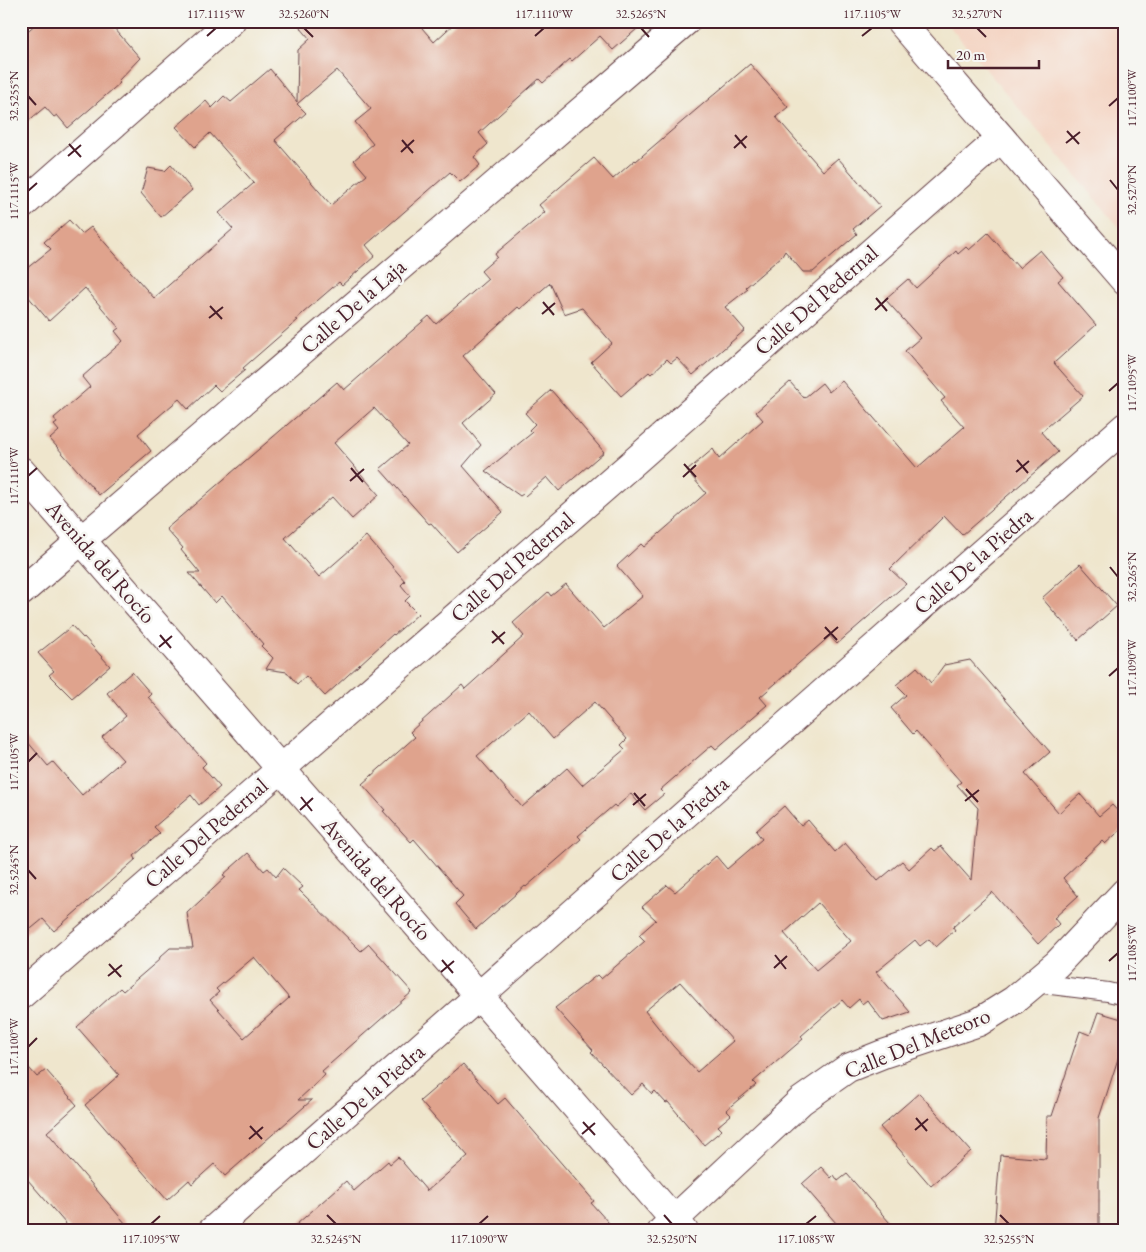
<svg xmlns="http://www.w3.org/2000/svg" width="1146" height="1252" viewBox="0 0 1146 1252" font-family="'EB Garamond',serif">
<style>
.built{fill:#f4d3c1}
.building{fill:#dfa38d;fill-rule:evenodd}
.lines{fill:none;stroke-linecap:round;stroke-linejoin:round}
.service-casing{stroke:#633d43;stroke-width:20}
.minor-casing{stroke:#633d43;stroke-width:30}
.service{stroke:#fff;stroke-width:18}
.minor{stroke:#fff;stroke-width:28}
.ticks{fill:none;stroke:#4a1f2b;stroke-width:2}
.labels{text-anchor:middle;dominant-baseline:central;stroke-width:5;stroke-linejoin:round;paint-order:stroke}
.street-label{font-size:22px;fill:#4a1f2b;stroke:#f6f6f2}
.neatline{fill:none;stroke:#4a1f2b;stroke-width:2}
.ticks-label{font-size:12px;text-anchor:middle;fill:#4a1f2b}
</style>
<rect width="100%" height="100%" fill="#f6f6f2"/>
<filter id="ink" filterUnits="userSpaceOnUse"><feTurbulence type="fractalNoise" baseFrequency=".02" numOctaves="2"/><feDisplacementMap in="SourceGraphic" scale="10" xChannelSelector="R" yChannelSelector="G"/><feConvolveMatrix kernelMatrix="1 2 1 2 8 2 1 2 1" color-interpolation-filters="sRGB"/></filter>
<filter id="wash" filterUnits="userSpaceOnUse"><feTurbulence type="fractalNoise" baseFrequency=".0096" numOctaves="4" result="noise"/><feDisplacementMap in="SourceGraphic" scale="20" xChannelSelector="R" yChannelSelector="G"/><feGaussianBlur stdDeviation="1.12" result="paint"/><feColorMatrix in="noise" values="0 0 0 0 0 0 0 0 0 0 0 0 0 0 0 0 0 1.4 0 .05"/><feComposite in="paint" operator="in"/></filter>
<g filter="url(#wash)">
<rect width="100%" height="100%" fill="#efe6cd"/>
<path class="built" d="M945,21H1125V234Z"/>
<g id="blocks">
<g class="building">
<path d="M39,21H108L140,58L118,81L120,83L68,128L57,115L54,117L45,107L21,127V37Z"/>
<path d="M295,21H416L434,42L457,21H646L613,50L600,36L572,61L570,59L543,83L539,79L479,133L488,144L474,157L480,165L460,182L450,172L366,245L375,256L342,285L339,282L296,319L298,320L243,368L245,370L220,391L214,385L188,409L179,399L138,434L151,451L99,495L50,439L59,431L54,425L57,423L54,418L90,387L82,377L123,341L115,331L119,328L85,288L49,321L21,288V273L51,249L44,242L69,220L82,234L91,227L154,298L233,229L219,213L254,183L210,133L195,147L176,127L206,101L212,108L224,96L231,102L270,69L297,102L298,50L310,39ZM337,70L371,109L355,122L373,144L354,160L367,175L331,205L275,140L306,113L297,104Z"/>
<path d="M750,64L788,107L776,117L823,171L838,158L880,206L853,229L857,234L813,272H803L785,251L782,256L746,287L748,289L725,307L745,330L693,375L677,358L671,363L667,359L651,374L649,372L621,396L591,362L612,343L582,308L564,314L550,283L520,309L518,307L463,356L496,394L463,423L481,445L463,466L503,512L457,552L431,523L429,524L380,469L408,445L374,408L334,443L379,495L352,519L332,497L285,538L319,577L366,536L405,581L401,585L410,596L405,601L418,614L394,635L393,634L325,696L306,676L297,684L287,672L266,669L273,658L261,646L263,644L222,596L215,603L189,573H200L181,550L183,548L166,529L337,382L344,390L429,316L436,324L488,279L481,271L497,257L495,254L545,212L539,205L594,158L613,179L635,160L636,161Z"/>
<path d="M171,165L192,190L161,217L141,193L148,168L165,171Z"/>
<path d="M988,233L1019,268L1040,250L1063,277L1058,281L1096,325L1054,363L1083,396L1041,432L1058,452L962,535L944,516L890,569L906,584L837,644L830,636L760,697L767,705L716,749L712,745L660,790L664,794L645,810L631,794L616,807L614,805L578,836L581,839L526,887L525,886L476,929L455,904L463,896L414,839L411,842L383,811L385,810L362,784L415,737L410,732L462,685L465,689L524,636L513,623L548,592L551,596L566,584L604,628L643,596L617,566L641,544L644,547L706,493L687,471L713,449L719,459L763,420L756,412L790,382L804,398L822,383L829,392L842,381L917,468L964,427L941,401L945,398L905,351L920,338L885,299L908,279L916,288L956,251L958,254L966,247L969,250ZM595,702L627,739L621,745L625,749L582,785L567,768L522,807L477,756L529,711L553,739Z"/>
<path d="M551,390L604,452L559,491L547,477L525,496L523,494L520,496L485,471L532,433L529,430L535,424L525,413Z"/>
<path d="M1080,564L1117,606L1078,640L1042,598Z"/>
<path d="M72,626L83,638L84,637L110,666L72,698L49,675L54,671L38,653Z"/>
<path d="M970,660L1050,752L1025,774L1059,813L1080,794L1099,816L1112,805L1125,819V826L1105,844L1102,841L1063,878L1078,896L1054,918L1059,924L1038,944L992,892L953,927L955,930L936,947L929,939L920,946L915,940L876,972L910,1012L883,1021L867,1000L862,1004L859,999L849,1008L842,1000L801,1036L803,1039L753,1082L756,1085L726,1110L731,1115L718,1126L722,1130L704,1145L668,1102L666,1103L655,1091L652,1094L643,1084L631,1095L591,1052L593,1050L555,1008L597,975L601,979L645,941L639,935L656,920L642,907L667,885L675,892L716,856L727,869L762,839L756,831L784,806L801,826L808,820L835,852L845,843L878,881L902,861L909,869L932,848L935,851L941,846L971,880L978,808L957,785L961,782L916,731L913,734L891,708L906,695L896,685L917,667L931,683L944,665ZM818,903L851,941L816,970L784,933ZM680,982L733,1041L697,1072L673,1046L645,1011Z"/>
<path d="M132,672L151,694L148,697L206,763L202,767L220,787L199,805L191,795L154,827L160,833L134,856L136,859L54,931L43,919L21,937V734L48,766L53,762L82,795L123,760L102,737L126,716L107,693Z"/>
<path d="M248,853L264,871L268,868L276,877L283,868L303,887L299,890L361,951L369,944L412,992L322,1071L325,1075L298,1100H312L225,1176L214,1164L192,1184L189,1180L167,1200L85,1105L119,1075L77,1027L120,988L123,991L159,960L160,957L170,948H193L187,913L226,877L223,875ZM254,957L289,998L244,1038L210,1000L219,992L216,989Z"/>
<path d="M1098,1012L1125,1020V1037L1099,1118V1231H994L1000,1155L1046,1159L1047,1116H1052L1080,1031L1090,1035Z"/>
<path d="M21,1059L37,1077L46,1070L77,1105L47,1132L132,1231H72L21,1172Z"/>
<path d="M463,1064L498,1104L505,1098L594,1201L591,1203L616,1231H289L346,1181L354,1191L388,1161L390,1164L398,1157L427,1191L468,1156L420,1101Z"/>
<path d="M919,1093L971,1151L931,1186L880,1127Z"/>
<path d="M821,1167L831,1178L834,1175L838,1181L847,1174L897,1231H843L802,1184Z"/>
</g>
</g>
</g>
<g filter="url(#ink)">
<use href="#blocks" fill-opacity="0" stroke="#633d43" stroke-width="1"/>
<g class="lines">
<g class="service-casing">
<path id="service" d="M1035,983L1108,992L1125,996"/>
</g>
<g class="minor-casing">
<g id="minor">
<path d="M900,21L1125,281"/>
<path d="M21,206L231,21"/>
<path d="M21,471L684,1231"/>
<path d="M21,592L686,21"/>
<path d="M21,995L635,461L1001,138"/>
<path d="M212,1231L1125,427"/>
<path d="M662,1231L801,1101L848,1068L883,1054L979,1022L1014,1000L1057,964L1125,892"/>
</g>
</g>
<use href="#service" class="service"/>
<use href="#minor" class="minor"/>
</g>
</g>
<path class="ticks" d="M304,28L313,37M641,28L649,37M977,28L986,37M207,36L216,28M535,36L544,28M862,36L872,28M28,96L36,105M1109,106L1118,98M1067,131L1079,144M735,135L746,148M402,140L413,153M1066,143L1080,132M69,144L81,157M734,148L747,136M401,152L414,140M68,156L81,145M1110,180L1118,190M28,191L37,183M876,298L887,311M543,302L554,315M210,306L222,319M875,310L888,298M542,314L555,303M209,318L223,307M1109,391L1118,383M1017,460L1028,473M684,464L696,477M351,468L363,482M1016,472L1029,461M28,476L37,468M683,477L696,465M350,481L364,469M1110,567L1118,577M825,627L837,640M492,631L504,644M160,635L171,648M824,639L838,627M492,643L505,632M159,647L172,636M1109,676L1118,668M28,762L37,753M966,789L978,802M634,793L645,806M301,797L312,811M965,801L979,790M633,805L646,794M300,810L313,798M28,870L36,879M775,955L786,969M442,960L453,973M1109,961L1118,953M109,964L121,977M774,968L787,956M441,972L454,961M108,976L122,965M28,1047L37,1038M916,1118L927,1131M583,1122L595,1135M250,1126L262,1139M915,1130L928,1119M582,1134L595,1123M249,1139L263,1127M327,1215L336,1224M664,1215L672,1224M1000,1215L1009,1224M151,1224L160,1216M479,1224L488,1216M806,1224L816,1216"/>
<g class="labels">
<g class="street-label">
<text transform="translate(816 300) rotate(-41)">Calle Del Pedernal</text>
<text transform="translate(353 306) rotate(-41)">Calle De la Laja</text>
<text transform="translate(973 561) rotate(-41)">Calle De la Piedra</text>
<text transform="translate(101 562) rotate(49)">Avenida del Rocío</text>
<text transform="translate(512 567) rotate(-41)">Calle Del Pedernal</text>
<text transform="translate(669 829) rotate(-41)">Calle De la Piedra</text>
<text transform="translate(206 833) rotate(-41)">Calle Del Pedernal</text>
<text transform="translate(377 879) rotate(49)">Avenida del Rocío</text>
<text transform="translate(917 1043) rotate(-22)">Calle Del Meteoro</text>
<text transform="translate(365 1097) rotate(-41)">Calle De la Piedra</text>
</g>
</g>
<rect width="1146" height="1252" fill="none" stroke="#f6f6f2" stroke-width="55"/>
<path d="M948 60v8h91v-8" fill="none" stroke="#4a1f2b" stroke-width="2.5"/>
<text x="956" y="60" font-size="15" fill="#4a1f2b" stroke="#f6f6f2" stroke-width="4" paint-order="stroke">20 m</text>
<rect x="28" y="28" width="1090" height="1196" class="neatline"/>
<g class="ticks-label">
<text x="216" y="18">117.1115°W</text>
<text x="304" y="18">32.5260°N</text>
<text x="544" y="18">117.1110°W</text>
<text x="641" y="18">32.5265°N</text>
<text x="872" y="18">117.1105°W</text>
<text x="977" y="18">32.5270°N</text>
<text transform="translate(14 96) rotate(-90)" y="4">32.5255°N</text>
<text transform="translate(1132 98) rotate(-90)" y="4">117.1100°W</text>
<text transform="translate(1132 190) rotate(-90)" y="4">32.5270°N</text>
<text transform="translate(14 191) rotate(-90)" y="4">117.1115°W</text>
<text transform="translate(1132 383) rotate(-90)" y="4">117.1095°W</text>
<text transform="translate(14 476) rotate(-90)" y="4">117.1110°W</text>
<text transform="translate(1132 577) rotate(-90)" y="4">32.5265°N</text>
<text transform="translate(1132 668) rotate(-90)" y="4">117.1090°W</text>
<text transform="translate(14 762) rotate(-90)" y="4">117.1105°W</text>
<text transform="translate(14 870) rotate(-90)" y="4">32.5245°N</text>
<text transform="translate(1132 953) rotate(-90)" y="4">117.1085°W</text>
<text transform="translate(14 1047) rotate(-90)" y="4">117.1100°W</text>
<text x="151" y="1243">117.1095°W</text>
<text x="336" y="1243">32.5245°N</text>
<text x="479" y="1243">117.1090°W</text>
<text x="672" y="1243">32.5250°N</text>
<text x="806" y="1243">117.1085°W</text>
<text x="1009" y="1243">32.5255°N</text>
</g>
</svg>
